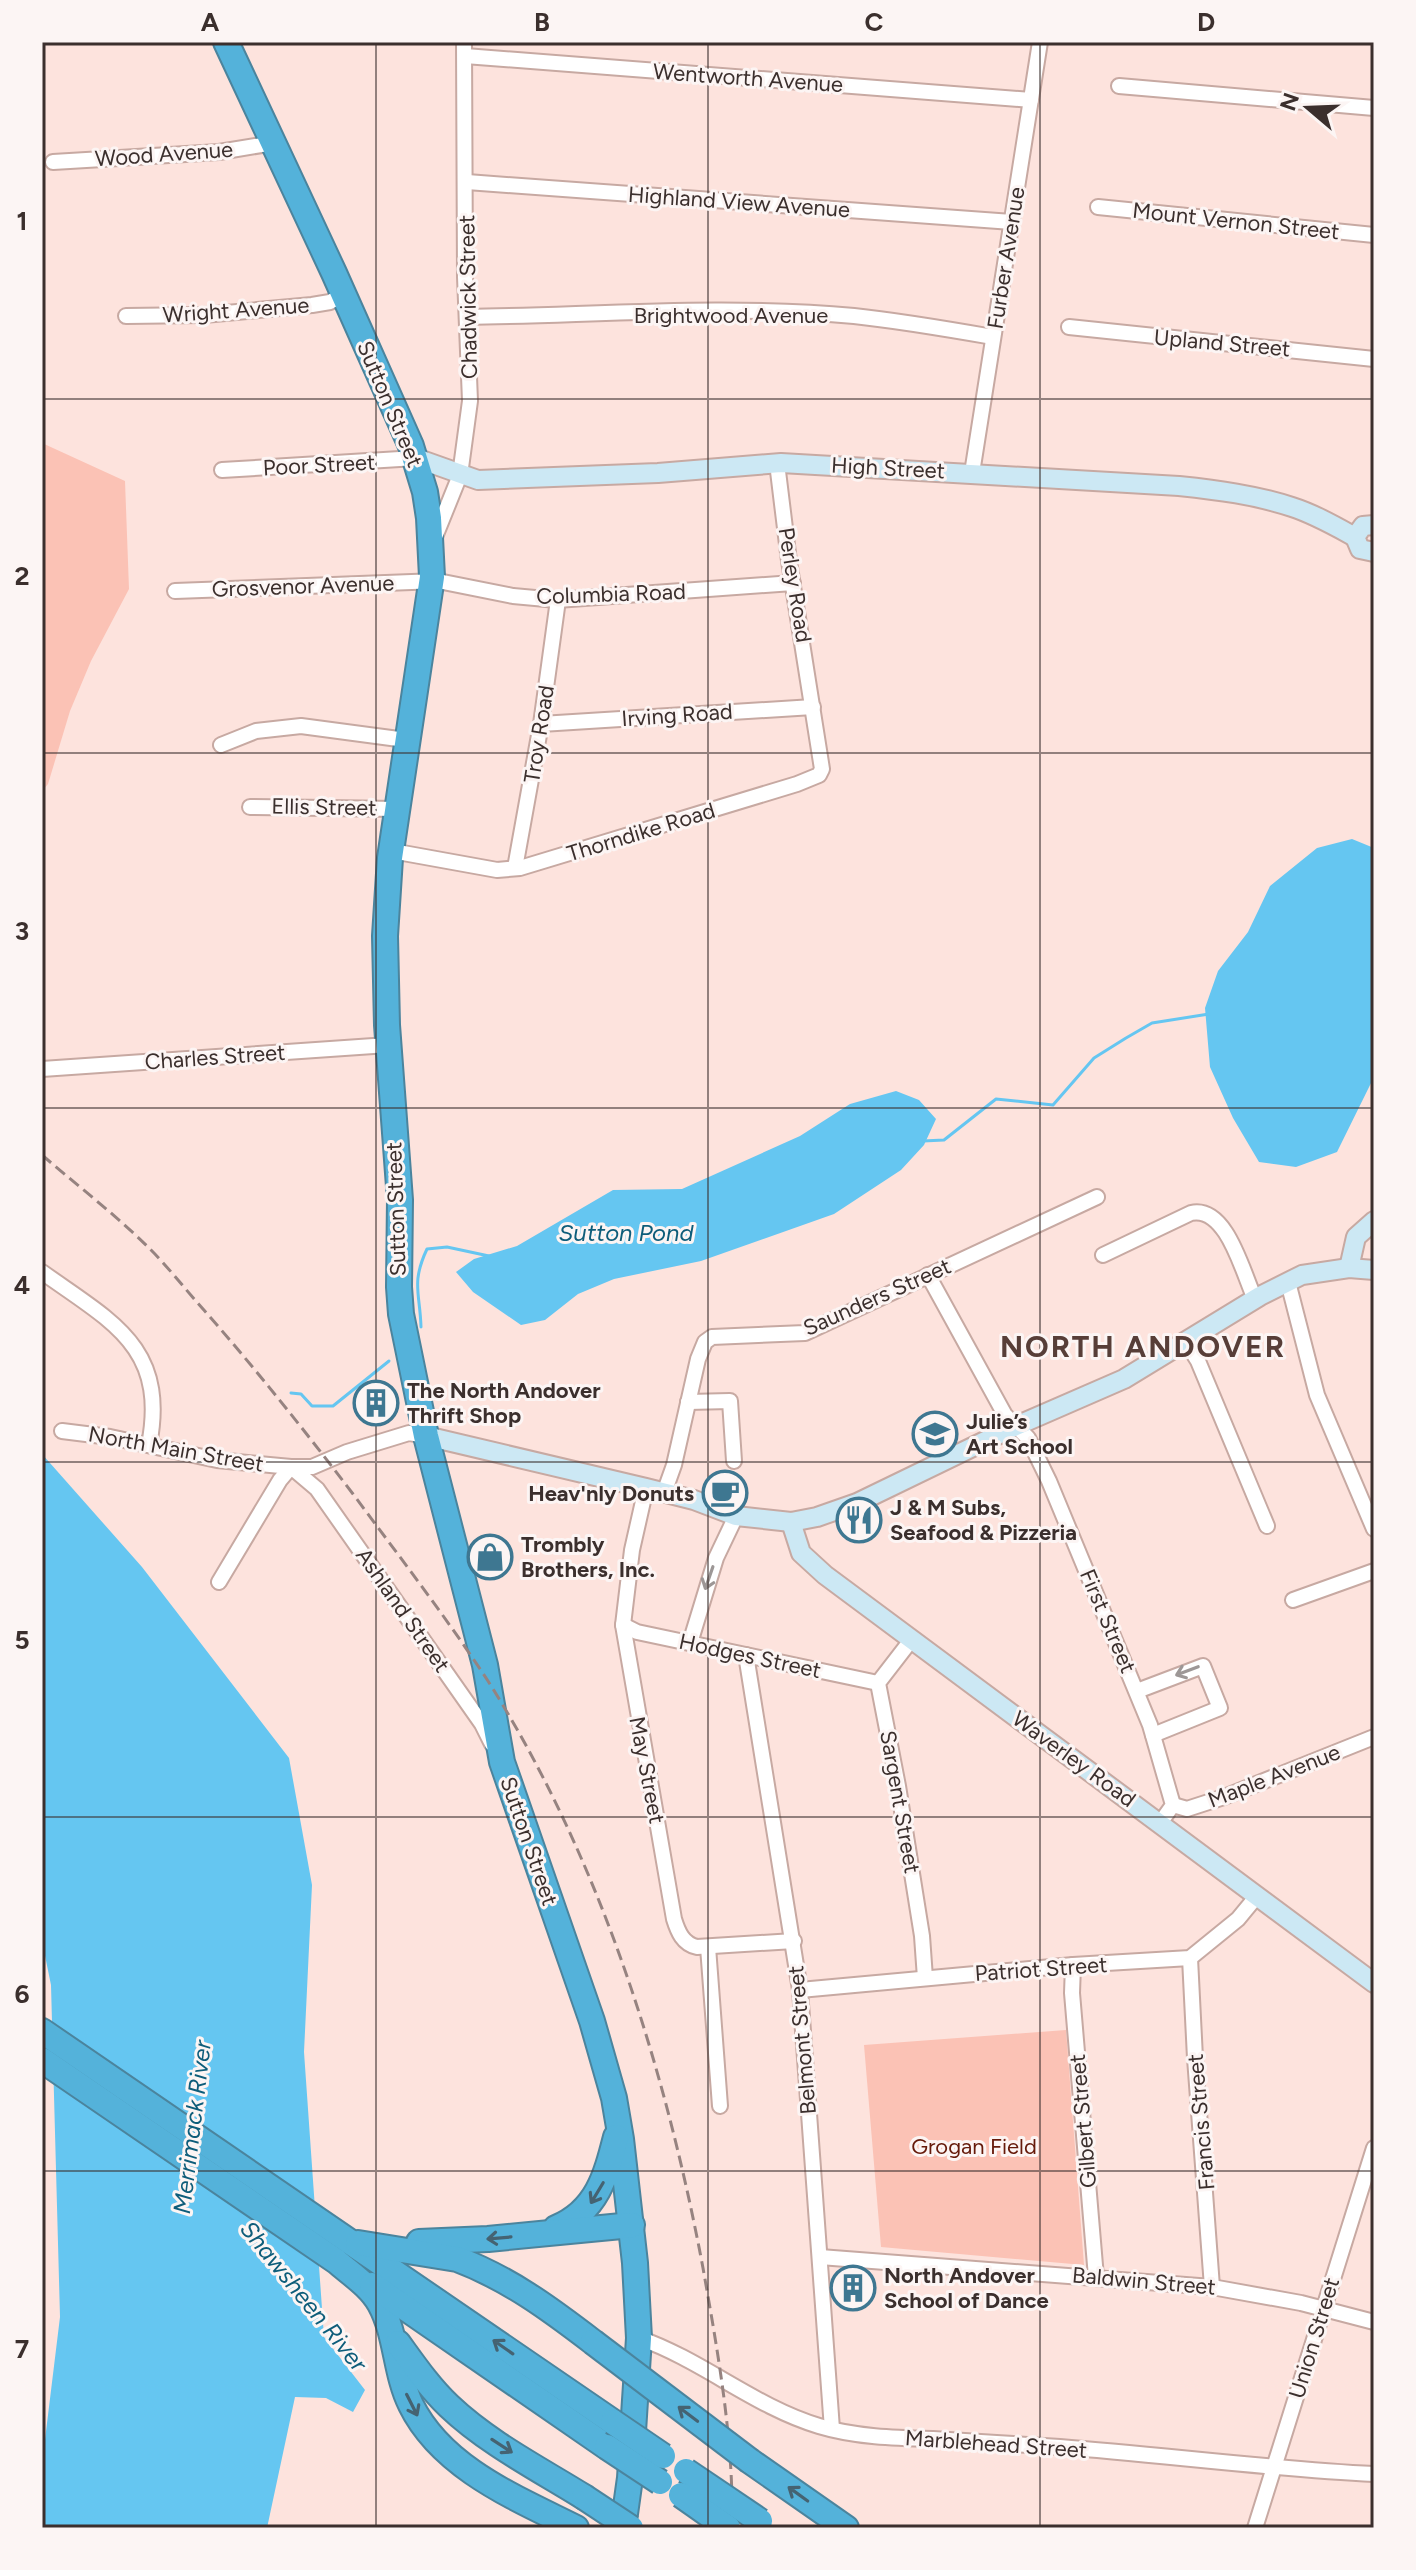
<svg xmlns="http://www.w3.org/2000/svg" width="1416" height="2570" viewBox="0 0 1416 2570" font-family="Figtree,sans-serif">
<style>
.green{fill:#fbc2b5}
.water{fill:#65c6f1}
.lines{fill:none;stroke-linecap:round;stroke-linejoin:round}
.stream{stroke:#65c6f1;stroke-width:3}
.street-casing{stroke:#c7a9a2;stroke-width:18}
.secondary-casing{stroke:#c7a9a2;stroke-width:22}
.highway-casing{stroke:#4b849d;stroke-width:28}
.street{stroke:#fff;stroke-width:14}
.secondary{stroke:#cce8f4;stroke-width:18}
.highway{stroke:#54b2da;stroke-width:24}
.rail{stroke:#968380;stroke-width:3;stroke-dasharray:12 6;stroke-linecap:butt}
.highway-bridge-casing{stroke:#4b849d;stroke-width:28;stroke-linecap:butt}
.highway-bridge{stroke:#54b2da;stroke-width:24}
.oneway{stroke:#9d9796}
.oneway2{stroke:#456372}
.grid{fill:none;stroke:#3b2f2d;stroke-width:2;stroke-opacity:0.55}
.labels{text-anchor:middle;dominant-baseline:central;stroke-width:6;stroke-linejoin:round;paint-order:stroke}
.street-label{font-size:22px;fill:#3b2f2d;stroke:#fcf5f4}
.poi-label{font-size:22px;font-weight:bold;fill:#3b2f2d;stroke:#fcf5f4;text-anchor:start}
.park-label{font-size:22px;fill:#661a0a;stroke:#fcf5f4}
.water-label{font-size:24px;font-style:italic;fill:#0e5d7a;stroke:#fcf5f4}
.district-label{font-size:30px;font-weight:bold;letter-spacing:2px;fill:#573e38;stroke:#fcf5f4}
.neatline{fill:none;stroke:#3b2f2d;stroke-width:3}
.grid-label{font-size:26px;text-anchor:middle;font-weight:bold;fill:#3b2f2d}
</style>
<rect width="100%" height="100%" fill="#fde3dd"/>
<g class="green">
<path d="M42,443L125,481L129,589L91,661L70,711L48,784L42,791Z"/>
<path d="M1066,2030L1084,2265L881,2247L864,2045Z"/>
</g>
<g class="water">
<path d="M1352,839L1374,848V1077L1337,1152L1296,1167L1259,1162L1233,1118L1210,1067L1205,1008L1218,971L1248,932L1270,886L1317,848Z"/>
<path d="M896,1091L919,1100L936,1119L924,1145L901,1170L834,1214L701,1261L614,1279L578,1294L545,1320L521,1325L473,1292L456,1272L474,1259L517,1246L613,1190L682,1189L800,1136L850,1104Z"/>
<path d="M42,1454L142,1567L289,1758L312,1885L304,2052L324,2337L365,2390L353,2412L326,2398L295,2397L267,2528H42V2464L60,2317L51,1985L42,1941Z"/>
</g>
<g class="lines">
<g class="stream">
<path d="M923,1141L944,1140L996,1099L1053,1105L1094,1058L1126,1038L1152,1023L1209,1014"/>
<path d="M421,1327C420,1293 411,1283 427,1249L447,1247L489,1256"/>
<path d="M291,1393L301,1394L312,1406H333L389,1361"/>
</g>
<g class="street-casing">
<g id="street">
<path d="M465,56L1031,100"/>
<path d="M1119,86L1374,108"/>
<path d="M53,162L219,152L274,143"/>
<path d="M467,182L1012,222"/>
<path d="M1098,207L1374,235"/>
<path d="M126,316L204,315L312,305L330,302L343,294"/>
<path d="M467,317C596,315 726,304 854,316C901,321 947,329 993,337"/>
<path d="M1069,327L1374,359"/>
<path d="M222,470L416,458"/>
<path d="M972,473L1040,42"/>
<path d="M435,537L460,475L470,401L465,277L464,42"/>
<path d="M175,591L438,581L513,596L557,600L793,583"/>
<path d="M541,724L813,707"/>
<path d="M221,745L256,731L301,726L406,740"/>
<path d="M250,807L398,809"/>
<path d="M392,851L497,870L520,868L797,784L819,775L822,769L789,561L777,463"/>
<path d="M515,868L541,724L558,600"/>
<path d="M42,1069L388,1045"/>
<path d="M1103,1255L1191,1213C1227,1205 1243,1274 1255,1299"/>
<path d="M42,1272C112,1322 168,1347 149,1445"/>
<path d="M928,1275L1005,1415L1028,1438L1049,1481L1150,1725L1173,1805L1160,1823"/>
<path d="M1288,1282L1317,1395L1374,1529"/>
<path d="M1186,1342L1198,1361L1267,1526"/>
<path d="M688,1402L730,1401L734,1461"/>
<path d="M62,1431L110,1437L217,1460L291,1467H312L347,1452L409,1433L426,1436"/>
<path d="M291,1467L317,1489L482,1724L492,1744"/>
<path d="M646,1488L632,1550L623,1625L674,1919C678,1932 683,1944 697,1947L794,1941"/>
<path d="M664,1493L674,1465L698,1359L705,1342L712,1337L805,1333L1097,1197"/>
<path d="M219,1582L280,1480L291,1467"/>
<path d="M1293,1600L1374,1571"/>
<path d="M623,1625L637,1632L878,1683"/>
<path d="M912,1639L878,1683L898,1786L922,1936L925,1978"/>
<path d="M690,1643L716,1558L736,1516"/>
<path d="M746,1655L800,1990L832,2429"/>
<path d="M1137,1691L1203,1666L1220,1708L1153,1735"/>
<path d="M1173,1805L1187,1809L1224,1797L1374,1737"/>
<path d="M708,1947L720,2106"/>
<path d="M1190,1958L1195,2058L1212,2287"/>
<path d="M1073,1965L1072,1993L1096,2277"/>
<path d="M800,1990L1073,1965L1190,1958L1238,1919L1257,1896"/>
<path d="M820,2257L1212,2287L1301,2303L1374,2322"/>
<path d="M639,2338C702,2360 755,2407 819,2426C855,2437 895,2438 933,2439C975,2442 1018,2444 1060,2447C1165,2455 1269,2469 1374,2474"/>
<path d="M1255,2528L1374,2148"/>
</g>
</g>
<g class="secondary-casing">
<g id="secondary">
<path d="M416,458L478,480L658,473L781,463L1179,486C1217,490 1256,495 1292,507C1314,514 1335,526 1355,537"/>
<path d="M1374,525L1363,526L1355,537L1360,549L1374,552"/>
<path d="M1349,1268L1356,1237L1374,1221"/>
<path d="M426,1436L646,1488L694,1500L736,1516L791,1522L817,1517L857,1503L1016,1426L1124,1379L1260,1296L1302,1275L1349,1268L1374,1270"/>
<path d="M791,1522L801,1553L825,1575L1374,1983"/>
</g>
</g>
<g class="highway-casing">
<g id="highway">
<path d="M226,42L334,273L411,446L425,492L429,518L432,577L390,858L385,936L387,1025L400,1200L399,1287L401,1314L426,1436L485,1665L502,1762L592,2021L614,2098L621,2139L635,2263L639,2338L630,2478L623,2528"/>
<path d="M42,2031L613,2422"/>
<path d="M42,2060L336,2261C351,2274 370,2286 380,2304C397,2335 395,2373 411,2405C442,2468 516,2498 576,2528"/>
<path d="M556,2228C597,2211 606,2176 616,2137"/>
<path d="M419,2242L488,2239L632,2225"/>
<path d="M358,2243L457,2259C508,2278 550,2309 593,2342"/>
<path d="M372,2285L607,2447"/>
<path d="M398,2343C414,2365 429,2387 449,2406C488,2443 539,2469 584,2497"/>
<path d="M750,2461L846,2528"/>
</g>
</g>
<use href="#street" class="street"/>
<use href="#secondary" class="secondary"/>
<use href="#highway" class="highway"/>
<path class="rail" d="M42,1155C78,1186 117,1216 150,1249C169,1268 185,1289 203,1309C255,1368 305,1431 353,1494C399,1556 446,1617 488,1681C599,1856 665,2066 703,2268C718,2353 734,2441 732,2528"/>
<g class="highway-bridge-casing">
<g id="highway-bridge">
<path d="M593,2342L750,2461"/>
<path d="M613,2422L663,2456"/>
<path d="M607,2447L660,2482"/>
<path d="M686,2471L760,2521"/>
<path d="M681,2495L728,2528"/>
<path d="M584,2497L631,2528"/>
</g>
</g>
<use href="#highway-bridge" class="highway-bridge"/>
</g>
<defs><path id="oneway-shaft" d="M-6 0H5M1.5-3L5.5 0L1.5 3" fill="none" stroke-width="1.6" stroke-linecap="round" stroke-linejoin="round" transform="scale(2)"/></defs>
<g class="oneway">
<use href="#oneway-shaft" transform="translate(709 1578) rotate(109)"/>
<use href="#oneway-shaft" transform="translate(1187 1671) rotate(159)"/>
</g>
<g class="oneway2">
<use href="#oneway-shaft" transform="translate(597 2193) rotate(121)"/>
<use href="#oneway-shaft" transform="translate(499 2238) rotate(175)"/>
<use href="#oneway-shaft" transform="translate(503 2347) rotate(-145)"/>
<use href="#oneway-shaft" transform="translate(412 2405) rotate(63)"/>
<use href="#oneway-shaft" transform="translate(688 2414) rotate(-143)"/>
<use href="#oneway-shaft" transform="translate(502 2446) rotate(33)"/>
<use href="#oneway-shaft" transform="translate(798 2494) rotate(-144)"/>
</g>
<path class="grid" d="M376,42V2528M708,42V2528M1040,42V2528M42,399H1374M42,753H1374M42,1108H1374M42,1462H1374M42,1817H1374M42,2171H1374"/>
<defs>
<g id="building-ring" transform="scale(2.3)"><circle r="9.5" fill="#fcf5f4" stroke="#3e7791" stroke-width="1.5"/><path d="M-4-6H4V6H1V3H-1V6H-4ZM-2.5-4.3h1.7v1.8h-1.7ZM.8-4.3h1.7v1.8H.8ZM-2.5-1h1.7V.8h-1.7ZM.8-1h1.7V.8H.8Z" fill="#3e7791"/></g>
<g id="school-ring" transform="scale(2.3)"><circle r="9.5" fill="#fcf5f4" stroke="#3e7791" stroke-width="1.5"/><path d="M0-5L7-2L0 1L-7-2ZM-4 1L0 2.5L4 1V4Q0 6-4 4Z" fill="#3e7791"/></g>
<g id="cafe-ring" transform="scale(2.3)"><circle r="9.5" fill="#fcf5f4" stroke="#3e7791" stroke-width="1.5"/><path d="M-5.5-4.5H6V0H3Q3 3.5 0 3.5H-2.5Q-5.5 3.5-5.5 0ZM3-3.2v2h1.7v-2ZM-6 4.5H4V6H-6Z" fill="#3e7791"/></g>
<g id="restaurant-ring" transform="scale(2.3)"><circle r="9.5" fill="#fcf5f4" stroke="#3e7791" stroke-width="1.5"/><path d="M-5-6h1v4h1v-4h1v4h1v-4h1v5L-1.5 .5V6h-2V.5L-5-1ZM5-6V6H3V1.5H1.5Q1.5-4 5-6Z" fill="#3e7791"/></g>
<g id="shop-ring" transform="scale(2.3)"><circle r="9.5" fill="#fcf5f4" stroke="#3e7791" stroke-width="1.5"/><path d="M-5-2.5h2.3a2.7 3.5 0 0 1 5.4 0H5L5.5 6h-11ZM-1.5-2.5h3a1.5 2.3 0 0 0-3 0Z" fill="#3e7791"/></g>
</defs>
<g fill-rule="evenodd">
<use href="#building-ring" x="376" y="1403"/>
<use href="#school-ring" x="935" y="1434"/>
<use href="#cafe-ring" x="725" y="1493"/>
<use href="#restaurant-ring" x="859" y="1520"/>
<use href="#shop-ring" x="490" y="1557"/>
<use href="#building-ring" x="853" y="2288"/>
</g>
<g class="labels">
<g class="street-label">
<text transform="translate(748 78) rotate(4)">Wentworth Avenue</text>
<text transform="translate(164 154) rotate(-4)">Wood Avenue</text>
<text transform="translate(739 202) rotate(4)">Highland View Avenue</text>
<text transform="translate(1236 221) rotate(6)">Mount Vernon Street</text>
<text transform="translate(1006 258) rotate(-81)">Furber Avenue</text>
<text transform="translate(468 297) rotate(-91)">Chadwick Street</text>
<text transform="translate(236 310) rotate(-4)">Wright Avenue</text>
<text x="731" y="315">Brightwood Avenue</text>
<text transform="translate(1222 343) rotate(5)">Upland Street</text>
<text transform="translate(390 404) rotate(67)">Sutton Street</text>
<text transform="translate(319 465) rotate(-3)">Poor Street</text>
<text transform="translate(888 468) rotate(3)">High Street</text>
<text transform="translate(795 585) rotate(81)">Perley Road</text>
<text transform="translate(303 586) rotate(-2)">Grosvenor Avenue</text>
<text transform="translate(611 594) rotate(-2)">Columbia Road</text>
<text transform="translate(677 715) rotate(-4)">Irving Road</text>
<text transform="translate(539 734) rotate(-81)">Troy Road</text>
<text transform="translate(324 807) rotate(1)">Ellis Street</text>
<text transform="translate(641 832) rotate(-17)">Thorndike Road</text>
<text transform="translate(215 1057) rotate(-4)">Charles Street</text>
<text transform="translate(396 1209) rotate(-92)">Sutton Street</text>
<text transform="translate(877 1297) rotate(-24)">Saunders Street</text>
<text transform="translate(176 1449) rotate(10)">North Main Street</text>
<text transform="translate(403 1610) rotate(55)">Ashland Street</text>
<text transform="translate(1108 1621) rotate(67)">First Street</text>
<text transform="translate(750 1656) rotate(12)">Hodges Street</text>
<text transform="translate(1074 1759) rotate(36)">Waverley Road</text>
<text transform="translate(647 1770) rotate(79)">May Street</text>
<text transform="translate(1274 1776) rotate(-21)">Maple Avenue</text>
<text transform="translate(900 1802) rotate(80)">Sargent Street</text>
<text transform="translate(529 1841) rotate(71)">Sutton Street</text>
<text transform="translate(1041 1969) rotate(-4)">Patriot Street</text>
<text transform="translate(802 2040) rotate(-95)">Belmont Street</text>
<text transform="translate(1083 2121) rotate(-95)">Gilbert Street</text>
<text transform="translate(1201 2122) rotate(-95)">Francis Street</text>
<text transform="translate(1144 2281) rotate(5)">Baldwin Street</text>
<text transform="translate(1314 2338) rotate(-73)">Union Street</text>
<text transform="translate(996 2444) rotate(4)">Marblehead Street</text>
</g>
<g class="poi-label">
<text x="407" y="1390">The North Andover<tspan x="407" dy="25">Thrift Shop</tspan></text>
<text x="966" y="1421">Julie’s<tspan x="966" dy="25">Art School</tspan></text>
<text x="694" y="1493" text-anchor="end">Heav'nly Donuts</text>
<text x="890" y="1507">J &amp; M Subs,<tspan x="890" dy="25">Seafood &amp; Pizzeria</tspan></text>
<text x="521" y="1544">Trombly<tspan x="521" dy="25">Brothers, Inc.</tspan></text>
<text x="884" y="2275">North Andover<tspan x="884" dy="25">School of Dance</tspan></text>
</g>
<g class="park-label">
<text x="974" y="2146">Grogan Field</text>
</g>
<g class="water-label">
<text x="626" y="1232">Sutton Pond</text>
<text transform="translate(192 2127) rotate(-83)">Merrimack River</text>
<text transform="translate(304 2296) rotate(51)">Shawsheen River</text>
</g>
<g class="district-label">
<text x="1143" y="1346">NORTH ANDOVER</text>
</g>
</g>
<rect width="1416" height="2570" fill="none" stroke="#fcf5f4" stroke-width="88"/>
<g transform="translate(1308 108) rotate(289)" stroke="#fcf5f4" stroke-width="6" paint-order="stroke">
<path d="M0-6L14 30L0 20L-14 30Z" fill="#3b2f2d"/>
<text y="-12" font-size="22" font-weight="bold" text-anchor="middle" fill="#3b2f2d">N</text>
</g>
<rect x="44" y="44" width="1328" height="2482" class="neatline"/>
<g class="grid-label">
<text x="210" y="31">A</text>
<text x="542" y="31">B</text>
<text x="874" y="31">C</text>
<text x="1206" y="31">D</text>
<text x="22" y="230">1</text>
<text x="22" y="585">2</text>
<text x="22" y="940">3</text>
<text x="22" y="1294">4</text>
<text x="22" y="1649">5</text>
<text x="22" y="2003">6</text>
<text x="22" y="2358">7</text>
</g>
</svg>
